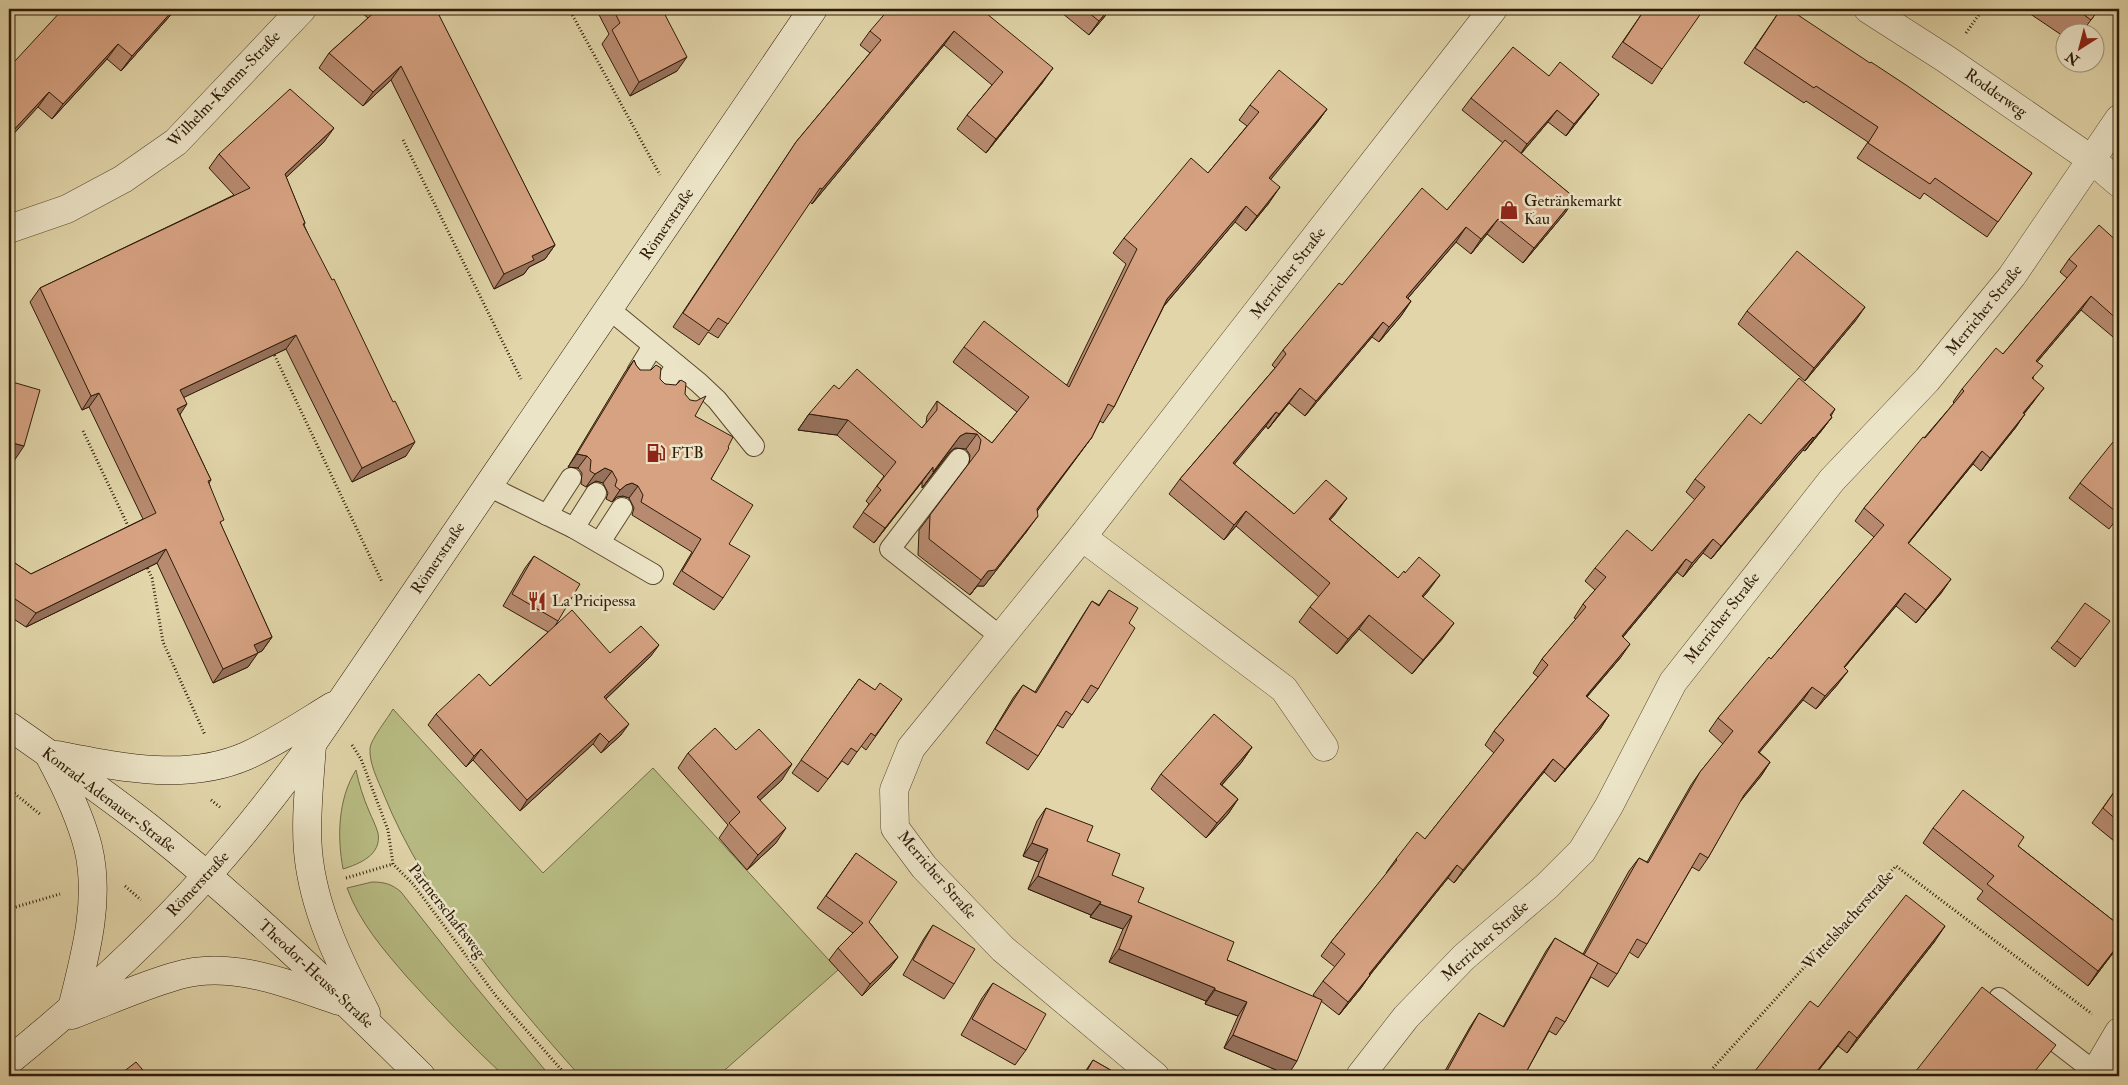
<svg xmlns="http://www.w3.org/2000/svg" width="2128" height="1085" viewBox="0 0 2128 1085" font-family="'IM FELL Double Pica',serif">
<style>
.green{fill:#b8bc84;stroke:#736c46}
.lines{fill:none;stroke-linecap:round;stroke-linejoin:round}
.lane-casing{stroke:#5b4a30;stroke-width:22}
.street-casing{stroke:#5b4a30;stroke-width:29}
.secondary-casing{stroke:#2e1b08;stroke-width:29}
.path{stroke:#2e1b08;stroke-width:3;stroke-dasharray:1 2.5;stroke-linecap:butt}
.lane{stroke:#ece4c7;stroke-width:20}
.street{stroke:#ece4c7;stroke-width:28}
.secondary{stroke:#ece4c7;stroke-width:28}
.wall{fill:#b88b70;stroke:#2e1b08}
.shaded-wall{fill:#96715b;stroke:#2e1b08}
.building{fill:#d6a282;stroke:#2e1b08}
.labels{text-anchor:middle;dominant-baseline:central;stroke-width:5;stroke-linejoin:round;paint-order:stroke}
.street-label{font-size:16px;fill:#2e1b08;stroke:#ece4c7}
.poi-label{font-size:16px;fill:#2e1b08;stroke:#ece4c7;text-anchor:start}
</style>
<rect width="100%" height="100%" fill="#e1d5a9"/>
<filter id="stains"><feTurbulence type="fractalNoise" baseFrequency=".004" numOctaves="4"/><feColorMatrix values="0 0 0 0 .2 0 0 0 0 .09 0 0 0 0 .02 0 0 0 .5 -.17"/></filter>
<radialGradient id="worn" r=".72"><stop offset=".6" stop-color="#630" stop-opacity="0"/><stop offset="1" stop-color="#630" stop-opacity=".3"/></radialGradient>
<g class="green">
<path d="M393,709L543,873L653,768L838,970L718,1076H580C507,995 425,896 384,795C378,780 369,764 370,748C371,739 388,718 393,709Z"/>
<path d="M356,770C359,784 363,797 369,811C372,818 376,826 378,833C382,855 359,864 343,869C337,836 338,799 356,770Z"/>
<path d="M372,882C384,882 392,884 401,892L471,981L550,1076H504C470,1044 438,1011 407,977C383,949 360,923 347,888Z"/>
</g>
<g class="lines">
<g class="lane-casing">
<g id="lane">
<path d="M609,309L699,383L717,400L754,446"/>
<path d="M637,372L653,346"/>
<path d="M662,387L677,365"/>
<path d="M959,459L890,549L1001,637"/>
<path d="M488,486L574,528L653,574"/>
<path d="M547,515L571,478"/>
<path d="M574,528L596,493"/>
<path d="M600,542L622,508"/>
<path d="M1999,998L2095,1072"/>
</g>
</g>
<g class="street-casing">
<g id="street">
<path d="M1868,9L1946,59L2092,160L2119,183"/>
<path d="M9,229L67,209L123,179L176,142L302,9"/>
<path d="M1082,537L1284,689L1324,747"/>
<path d="M1155,1076L1003,949L924,867L895,828L894,790L911,748L1082,537L1493,9"/>
<path d="M1360,1076L1406,1017L1464,957L1547,886L1582,851L1609,806L1673,682L1832,480L1927,380L2012,276L2119,119"/>
<path d="M2093,1076L2119,1032"/>
</g>
</g>
<g class="secondary-casing">
<g id="secondary">
<path d="M9,726C55,758 102,791 147,826C244,903 333,989 421,1076"/>
<path d="M312,744C310,779 305,816 308,851C313,909 340,963 366,1013"/>
<path d="M57,755C119,767 186,782 246,756C277,742 305,723 333,706"/>
<path d="M51,759C66,787 80,816 88,847C101,900 85,956 72,1008"/>
<path d="M72,1015C106,1002 141,986 176,976C230,959 288,984 339,1001"/>
<path d="M9,1061C79,1004 148,942 208,874C245,833 279,789 312,744L813,9"/>
</g>
</g>
<g class="path">
<path d="M569,9L660,175"/>
<path d="M1966,33L1983,9"/>
<path d="M403,140L521,379"/>
<path d="M273,352L382,582"/>
<path d="M83,431L130,530"/>
<path d="M146,565L152,578L163,642L205,735"/>
<path d="M352,745L361,759L388,830L393,864L413,884L496,996L567,1076"/>
<path d="M9,789L41,815"/>
<path d="M211,800L221,808"/>
<path d="M346,878L393,864"/>
<path d="M125,886L141,900"/>
<path d="M9,909L60,894"/>
<path d="M1713,1068L1896,866L2092,1014"/>
</g>
<use href="#lane" class="lane"/>
<use href="#street" class="street"/>
<use href="#secondary" class="secondary"/>
</g>
<g class="wall">
<path d="M89,9H176L121,71L107,59L52,119L38,107L15,61L84,14Z"/>
<path d="M364,9H445L439,16L555,245L545,259L529,267L524,274L494,289L391,80L363,106L319,68L329,53L368,18L361,12Z"/>
<path d="M596,9H662L677,71L630,96L602,44L609,34Z"/>
<path d="M981,9L1043,82L986,153L957,129L967,115L992,85L944,45L812,204L810,202L718,338L708,332L699,345L673,327L796,142L870,53L860,45L870,31Z"/>
<path d="M1057,9H1111L1089,35Z"/>
<path d="M1645,9L1662,69L1652,84L1612,57Z"/>
<path d="M1781,9L2032,173L1987,237L1924,193L1920,199L1857,158L1868,142L1806,101L1804,103L1744,63Z"/>
<path d="M2023,9H2099L2082,32H2066V38Z"/>
<path d="M1549,76L1599,94L1590,106L1566,136L1548,122L1521,154L1575,198L1565,213L1523,263L1487,234L1471,254L1456,242L1408,298L1411,301L1401,316L1379,342L1372,337L1305,416L1289,403L1268,429L1266,426L1234,464L1294,514L1336,513L1330,520L1398,578L1405,573L1429,590L1423,597L1443,638L1412,674L1359,629L1337,654L1299,622L1310,607L1319,597L1236,526L1224,540L1169,494L1180,479L1275,368L1272,365L1283,350L1342,285L1447,210L1503,143L1462,110L1471,98Z"/>
<path d="M1250,105L1327,109L1316,124L1270,179L1269,203L1246,231L1235,222L1164,306L1114,407L1103,423L1100,421L1092,437L1037,510L1027,531L984,586H977L970,595L918,555L919,530L969,464L970,455L966,449L955,448L950,452L922,488V482L874,543L853,527L869,504L866,501L884,476L837,435L798,430L809,414L839,389L922,428L926,423L927,416L937,401L992,443L1017,412L953,362L964,347L1067,385L1126,264L1113,253L1124,238L1208,173L1247,126L1239,120Z"/>
<path d="M324,142L286,177L305,223L304,225L406,456L352,482L286,349L184,397L180,415L211,480L209,483L221,525L272,637L262,651L257,653L248,667L213,683L157,563L26,627L9,616V559L31,574L143,519L89,407L82,410L30,302L40,288L234,195L209,168L219,154Z"/>
<path d="M2119,243V342L2081,310L2037,362L2033,379L2034,401L2024,414L2016,427L1981,471L1973,464L1908,544L1942,592L1916,623L1896,606L1844,668L1838,684L1816,709L1803,700L1759,752L1770,762L1761,776L1740,801L1708,858L1699,871L1692,867L1647,944L1638,958L1629,952L1617,974L1608,987L1591,977L1565,1022L1556,1035L1549,1031L1524,1076H1442L1470,1027L1479,1013L1503,1027L1546,951L1555,938L1583,954L1629,871L1639,858L1647,862L1691,785L1700,772L1723,744L1709,731L1718,718L1771,659L1874,537L1855,521L1864,508L1954,403L1953,402L1962,389L2003,354L2067,278L2060,272L2069,259Z"/>
<path d="M1747,311L1856,320L1805,381L1738,324Z"/>
<path d="M634,360L636,365L640,370L660,379L665,384L685,394L695,416L728,447L711,479L729,544L723,598L714,610L673,584L692,552L632,515L634,508L629,498L623,496L617,497L612,502L606,499L608,493L603,483L596,481L586,487L581,484L582,473L578,468L568,467L625,372Z"/>
<path d="M1835,409L1831,416L1832,417L1822,430L1805,451L1803,450L1787,469L1711,559L1703,553L1683,577L1677,572L1623,637L1621,657L1587,697L1609,715L1600,729L1555,782L1544,772L1454,883L1448,878L1370,975L1361,988L1339,1015L1321,1001L1288,1075L1224,1048L1238,1016L1205,1004L1206,1001L1109,962L1123,929L1090,917L1091,915L1028,889L1039,862L1023,856L1037,821L1046,808L1087,841L1112,875L1138,902L1227,960L1318,999L1313,995L1323,981L1335,967L1321,956L1331,942L1387,873H1386L1396,859L1425,839L1494,753L1485,745L1494,731L1538,677L1533,673L1542,659L1576,619L1574,618L1583,604L1595,590L1585,581L1595,568L1652,551L1695,500L1686,492L1695,479L1761,424Z"/>
<path d="M2119,447V516L2109,529L2069,498L2080,483Z"/>
<path d="M534,556L558,621L555,626L610,653L651,656L606,699L621,735L601,753L593,744L520,811L473,760L466,767L428,725L436,714L490,686L548,632L503,606L525,568Z"/>
<path d="M1109,590L1129,623L1098,689L1088,703L1082,699L1063,728L1057,725L1038,756L1028,770L986,743L1013,698L1023,685L1035,692L1083,615L1092,601L1099,605Z"/>
<path d="M2104,628L2075,667L2051,648L2057,641Z"/>
<path d="M2119,628V640L2114,636Z"/>
<path d="M859,679L875,690L902,699L866,750L861,746L848,765L842,761L818,792L792,773Z"/>
<path d="M1252,747L1241,763L1222,785L1238,799L1228,814L1206,838L1151,789L1161,774Z"/>
<path d="M736,750L782,780L760,800L776,843L747,870L719,838L728,825L678,768L688,753Z"/>
<path d="M2119,785V845L2092,823Z"/>
<path d="M1933,828L2018,846L2119,925V945L2088,986L1977,899L1983,891L1923,843Z"/>
<path d="M856,853L869,922L898,957L889,969L862,996L829,960L838,948L853,933L817,908Z"/>
<path d="M933,925L954,984L944,999L903,975L923,940Z"/>
<path d="M1935,941L1847,1053L1838,1046L1814,1076H1751L1818,1007Z"/>
<path d="M993,983L1026,1050L1015,1065L961,1035L982,998Z"/>
<path d="M1093,1060L1121,1076H1082Z"/>
</g>
<g class="shaded-wall">
<path d="M174,9H176L121,71L132,56Z"/>
<path d="M442,9H445L427,28L438,13Z"/>
<path d="M1109,9H1111L1089,35L1099,21Z"/>
<path d="M954,31L944,45L812,204L822,189Z"/>
<path d="M118,44L107,59L52,119L63,104Z"/>
<path d="M687,57L677,71L630,96L639,82Z"/>
<path d="M401,66L391,80L363,106L373,92Z"/>
<path d="M1053,68L1043,82L986,153L996,139Z"/>
<path d="M49,92L38,107L9,139V135Z"/>
<path d="M1599,94L1590,106L1566,136L1574,124Z"/>
<path d="M1327,109L1316,124L1259,194L1269,178Z"/>
<path d="M1557,110L1548,122L1519,156L1527,144Z"/>
<path d="M334,128L324,142L275,188L285,174Z"/>
<path d="M1280,187L1269,203L1246,231L1257,216Z"/>
<path d="M1575,198L1565,213L1523,263L1534,248Z"/>
<path d="M1246,206L1235,222L1156,315L1167,299Z"/>
<path d="M1498,219L1487,234L1471,254L1481,239Z"/>
<path d="M1466,227L1456,242L1396,312L1406,297Z"/>
<path d="M555,245L545,259L529,267L524,274L494,289L504,274L532,256Z"/>
<path d="M2091,296L2081,310L2027,374L2036,361Z"/>
<path d="M1411,301L1401,316L1379,342L1389,327Z"/>
<path d="M1865,307L1856,320L1805,381L1814,368Z"/>
<path d="M1383,322L1372,337L1305,416L1316,401Z"/>
<path d="M296,335L286,349L170,404L180,390Z"/>
<path d="M1300,388L1289,403L1268,429L1279,414Z"/>
<path d="M2044,388L2034,401L2014,426L2023,413Z"/>
<path d="M99,393L89,407L82,410L91,396Z"/>
<path d="M187,404L177,419V409Z"/>
<path d="M1276,412L1266,426L1223,478L1233,463Z"/>
<path d="M809,414L848,420L837,435L798,430Z"/>
<path d="M2025,414L2016,427L1981,471L1990,458Z"/>
<path d="M1832,417L1822,430L1805,451L1814,438Z"/>
<path d="M966,433L977,434L966,449L955,448L950,452L922,488L960,436Z"/>
<path d="M1092,437L1081,452L1027,525L1037,509Z"/>
<path d="M1813,437L1803,450L1787,469L1711,559L1721,546L1796,455Z"/>
<path d="M9,442L24,446L14,461L9,460Z"/>
<path d="M415,442L406,456L352,482L362,468Z"/>
<path d="M1982,451L1973,464L1898,556L1908,543Z"/>
<path d="M577,454L587,456L578,468L568,467Z"/>
<path d="M933,467L922,482L874,543L885,528Z"/>
<path d="M605,468L612,471L603,483L596,481L586,487L595,474Z"/>
<path d="M632,483L638,486L629,498L623,496L617,497L612,502L620,490L626,485Z"/>
<path d="M1347,498L1336,513L1318,534L1329,519Z"/>
<path d="M1246,511L1236,526L1224,540L1234,525Z"/>
<path d="M1038,516L1027,531L984,586H977L970,595L988,571Z"/>
<path d="M1713,539L1703,553L1683,577L1692,563Z"/>
<path d="M166,549L157,563L26,627L36,613Z"/>
<path d="M1686,559L1677,572L1612,650L1622,636Z"/>
<path d="M1440,575L1429,590L1411,611L1422,596Z"/>
<path d="M1951,579L1942,592L1916,623L1926,610Z"/>
<path d="M1905,593L1896,606L1834,680L1844,667Z"/>
<path d="M1369,615L1359,629L1337,654L1348,639Z"/>
<path d="M1454,623L1443,638L1412,674L1423,660Z"/>
<path d="M272,637L262,651L244,659L254,645Z"/>
<path d="M1630,644L1621,657L1576,709L1586,696Z"/>
<path d="M659,645L651,656L596,708L604,697Z"/>
<path d="M258,653L248,667L213,683L223,669Z"/>
<path d="M1848,671L1838,684L1816,709L1825,696Z"/>
<path d="M1812,687L1803,700L1749,765L1758,752Z"/>
<path d="M1609,715L1600,729L1555,782L1565,769Z"/>
<path d="M629,724L621,735L601,753L609,742Z"/>
<path d="M600,733L593,744L520,811L527,800Z"/>
<path d="M1252,747L1241,763L1209,799L1220,784Z"/>
<path d="M481,749L473,760L466,767L474,756Z"/>
<path d="M1553,759L1544,772L1454,883L1463,870Z"/>
<path d="M1770,762L1761,776L1735,808L1744,795Z"/>
<path d="M792,764L782,780L747,812L757,797Z"/>
<path d="M1238,799L1228,814L1206,838L1217,823Z"/>
<path d="M786,828L776,843L747,870L758,855Z"/>
<path d="M1032,843L1048,849L1039,862L1023,856Z"/>
<path d="M1457,865L1448,878L1360,987L1369,974Z"/>
<path d="M1038,876L1101,902L1091,915L1028,889Z"/>
<path d="M1100,904L1132,916L1123,929L1090,917Z"/>
<path d="M1945,926L1935,941L1847,1053L1857,1038Z"/>
<path d="M2119,944V945L2088,986L2098,971Z"/>
<path d="M1119,949L1215,988L1206,1001L1109,962Z"/>
<path d="M898,957L889,969L862,996L870,984Z"/>
<path d="M1370,975L1361,988L1339,1015L1348,1002Z"/>
<path d="M1215,990L1247,1002L1238,1016L1205,1004Z"/>
<path d="M1849,1031L1838,1046L1814,1076H1813Z"/>
<path d="M1233,1035L1297,1061L1288,1075L1224,1048Z"/>
</g>
<g class="building">
<path d="M63,9H79L84,14L89,9H174L132,56L118,44L63,104L49,92L9,135V56L15,61Z"/>
<path d="M378,9H442L438,13L555,245L532,256L534,260L504,274L401,66L373,92L329,53Z"/>
<path d="M613,9H662L687,57L639,82L612,30L620,23Z"/>
<path d="M889,9H981L1053,68L996,139L967,115L1003,72L954,31L822,189L820,188L728,324L718,318L709,331L683,313L796,142L881,40L870,31Z"/>
<path d="M1084,9H1109L1099,21Z"/>
<path d="M1645,9H1704L1662,69L1623,42Z"/>
<path d="M1781,9H1789L1870,63L1871,62L1906,85L2032,173L1998,222L1935,178L1930,184L1868,143L1878,127L1816,86L1814,88L1755,48Z"/>
<path d="M2076,9H2099L2091,20Z"/>
<path d="M1513,47L1549,76L1560,62L1599,94L1574,124L1557,110L1527,144L1471,98Z"/>
<path d="M1279,70L1327,109L1269,178L1280,187L1257,216L1246,206L1167,299L1114,407L1108,404L1092,437L1037,509L1038,516L995,570L988,571L981,580L929,539L930,515L979,450L981,440L977,434L966,433L960,436L933,472V467L885,528L863,512L881,490L877,486L896,462L848,420L809,414L834,385L839,389L857,369L922,428L937,410V401L992,443L1029,397L964,347L984,321L1069,387L1137,249L1124,238L1191,158L1208,173L1259,112L1250,105Z"/>
<path d="M290,89L334,128L285,174L305,223L303,224L332,280L334,279L393,402L395,401L415,442L362,468L296,335L180,390L187,404L177,409L211,480L208,481L224,520L220,522L272,637L254,645L258,653L223,669L166,549L36,613L9,595V559L31,574L156,513L99,393L91,396L40,288L250,188L219,154Z"/>
<path d="M1505,140L1575,198L1534,248L1498,219L1481,239L1466,227L1406,297L1411,301L1389,327L1383,322L1316,401L1300,388L1279,414L1276,412L1233,463L1294,514L1326,480L1347,498L1329,519L1398,578L1404,571L1405,573L1419,557L1440,575L1422,596L1454,623L1423,660L1369,615L1348,639L1310,607L1330,583L1246,511L1234,525L1180,479L1276,367L1286,354L1283,350L1339,283L1342,285L1422,188L1447,210Z"/>
<path d="M2099,225L2119,243V321L2091,296L2036,361L2043,366L2032,378L2044,388L2023,413L2025,414L1990,458L1982,451L1908,543L1951,579L1926,610L1905,593L1844,667L1848,671L1825,696L1812,687L1758,752L1770,762L1744,795L1708,858L1700,853L1647,944L1637,939L1617,974L1584,955L1639,858L1648,863L1700,772L1733,731L1718,718L1769,657L1771,659L1884,525L1864,508L1923,437L1925,438L1964,391L1962,389L1996,348L2003,354L2077,266L2069,259Z"/>
<path d="M1797,251L1865,307L1814,368L1747,311Z"/>
<path d="M634,360L636,365L640,370H651L656,365L661,368L660,379L665,384L676,385L681,380L686,383L685,394L690,400L696,401L706,396L695,416L733,437L728,447L729,448L711,479L753,505L729,544L750,556L723,598L682,571L701,539L641,502L643,495L638,486L632,483L626,485L620,490L615,486L617,480L612,471L605,468L595,474L590,471L591,460L587,456L577,454Z"/>
<path d="M1799,378L1835,409L1830,415L1832,417L1814,438L1813,437L1796,455L1721,546L1713,539L1692,563L1686,559L1622,636L1630,644L1586,696L1609,715L1565,769L1553,759L1463,870L1457,865L1369,974L1370,975L1348,1002L1323,981L1345,954L1331,942L1397,860L1396,859L1417,832L1425,839L1504,740L1494,731L1548,665L1542,659L1586,607L1583,604L1606,577L1595,568L1627,530L1652,551L1705,487L1695,479L1749,414L1761,424Z"/>
<path d="M9,381L40,390L24,446L9,442Z"/>
<path d="M2113,442L2119,447V514L2080,483Z"/>
<path d="M534,556L580,584L558,621L512,594Z"/>
<path d="M1109,590L1138,608L1129,623L1135,628L1098,689L1091,685L1072,715L1066,711L1038,756L995,729L1023,685L1036,693L1092,601L1099,606Z"/>
<path d="M2085,603L2110,621L2081,659L2057,641Z"/>
<path d="M572,610L610,653L641,626L659,645L604,697L629,724L609,742L600,733L527,800L481,749L474,756L436,714L479,674L490,686Z"/>
<path d="M859,679L875,690L880,683L902,699L875,736L871,733L857,752L851,748L828,779L801,760Z"/>
<path d="M1214,714L1252,747L1220,784L1238,799L1217,823L1161,774Z"/>
<path d="M715,728L736,750L759,729L792,764L757,797L786,828L758,855L729,823L740,812L688,753Z"/>
<path d="M2119,785V822L2103,808Z"/>
<path d="M1963,790L2024,837L2018,846L2119,925V944L2098,971L1987,884L1994,876L1933,828Z"/>
<path d="M1046,808L1093,826L1087,841L1120,854L1112,875L1144,888L1138,902L1234,942L1227,960L1322,1000L1297,1061L1233,1035L1247,1002L1215,990V988L1119,949L1132,916L1100,904L1101,902L1038,876L1048,849L1032,843Z"/>
<path d="M856,853L897,882L869,922L898,957L870,984L838,948L863,923L826,896Z"/>
<path d="M1906,895L1945,926L1857,1038L1849,1031L1813,1076H1751L1810,1001L1818,1007Z"/>
<path d="M933,925L975,949L954,984L913,960Z"/>
<path d="M1555,938L1598,963L1565,1022L1556,1017L1524,1076H1444L1479,1013L1504,1027Z"/>
<path d="M993,983L1046,1014L1026,1050L972,1019Z"/>
<path d="M1982,987L2056,1045L2031,1076H1912Z"/>
<path d="M1093,1060L1121,1076H1084Z"/>
<path d="M136,1062L148,1076H118Z"/>
</g>
<defs>
<g id="shop-bare" transform="scale(1.5)"><path d="M-5-2.5h2.3a2.7 3.5 0 0 1 5.4 0H5L5.5 6h-11ZM-1.5-2.5h3a1.5 2.3 0 0 0-3 0Z" fill="#8f2418" stroke="#ece4c7" stroke-width="2.5" paint-order="stroke"/></g>
<g id="fuel-bare" transform="scale(1.5)"><path d="M-5.5-6h7V0h2V4h1.3V-2.5L3-4.5l.8-.8L6-3V5H2.5V1h-1V6h-7ZM-4.2-4.7v3.2H.2V-4.7Z" fill="#8f2418" stroke="#ece4c7" stroke-width="2.5" paint-order="stroke"/></g>
<g id="restaurant-bare" transform="scale(1.5)"><path d="M-5-6h1v4h1v-4h1v4h1v-4h1v5L-1.5 .5V6h-2V.5L-5-1ZM5-6V6H3V1.5H1.5Q1.5-4 5-6Z" fill="#8f2418" stroke="#ece4c7" stroke-width="2.5" paint-order="stroke"/></g>
</defs>
<g fill-rule="evenodd">
<use href="#shop-bare" x="1509" y="210"/>
<use href="#fuel-bare" x="656" y="453"/>
<use href="#restaurant-bare" x="537" y="601"/>
</g>
<g class="labels">
<g class="street-label">
<text transform="translate(224 89) rotate(-46)">Wilhelm-Kamm-Straße</text>
<text transform="translate(1996 93) rotate(35)">Rodderweg</text>
<text transform="translate(667 224) rotate(-56)">Römerstraße</text>
<text transform="translate(1288 273) rotate(-52)">Merricher Straße</text>
<text transform="translate(1984 310) rotate(-51)">Merricher Straße</text>
<text transform="translate(438 558) rotate(-56)">Römerstraße</text>
<text transform="translate(1722 618) rotate(-52)">Merricher Straße</text>
<text transform="translate(109 800) rotate(37)">Konrad-Adenauer-Straße</text>
<text transform="translate(937 875) rotate(49)">Merricher Straße</text>
<text transform="translate(198 884) rotate(-47)">Römerstraße</text>
<text transform="translate(447 911) rotate(52)">Partnerschaftsweg</text>
<text transform="translate(1848 920) rotate(-48)">Wittelsbacherstraße</text>
<text transform="translate(1485 941) rotate(-42)">Merricher Straße</text>
<text transform="translate(316 974) rotate(43)">Theodor-Heuss-Straße</text>
</g>
<g class="poi-label">
<text x="1524" y="201">Getränkemarkt<tspan x="1524" dy="18">Kau</tspan></text>
<text x="671" y="453">FTB</text>
<text x="552" y="601">La Pricipessa</text>
</g>
</g>
<rect width="2128" height="1085" fill="none" stroke="#e1d5a9" stroke-width="30"/>
<rect x="10" y="10" width="2108" height="1065" fill="none" stroke="#2e1b08" stroke-width="2.5"/>
<rect x="15" y="15" width="2098" height="1055" fill="none" stroke="#2e1b08"/>
<g transform="translate(2080 48) rotate(216)"><circle r="24" fill="#ece4c7" stroke="#a0947b"/>
<path d="M0-4L9 19L0 12L-9 19Z" fill="#8f2418"/>
<text y="-8" font-size="14" font-weight="bold" text-anchor="middle" fill="#2e1b08">N</text>
</g>
<rect width="100%" height="100%" filter="url(#stains)"/>
<rect width="100%" height="100%" fill="url(#worn)"/>
</svg>
